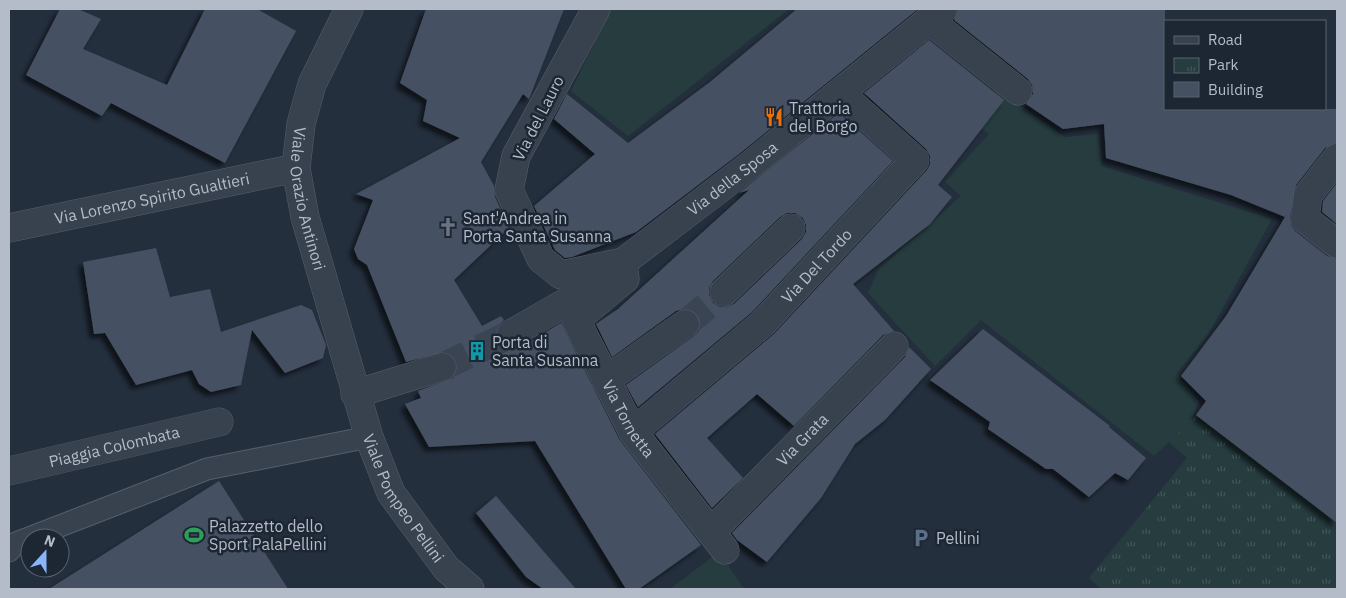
<svg xmlns="http://www.w3.org/2000/svg" width="1346" height="598" viewBox="0 0 1346 598" font-family="'IBM Plex Sans',sans-serif">
<style>
.park{fill:url(#park-tufts)}
.garden{fill:#263c3f}
.building{fill:#455162;fill-rule:evenodd;filter:url(#shadow)}
.lines{fill:none;stroke-linecap:round;stroke-linejoin:round}
.minor-tunnel{stroke:#3a4453;stroke-width:28;stroke-dasharray:28 14;stroke-linecap:butt}
.service-casing{stroke:#565f6c;stroke-width:23}
.pedestrian-casing{stroke:#565f6c;stroke-width:29}
.minor-casing{stroke:#565f6c;stroke-width:29}
.tertiary-casing{stroke:#565f6c;stroke-width:29}
.service{stroke:#38414e;stroke-width:21}
.pedestrian{stroke:#38414e;stroke-width:28}
.minor{stroke:#38414e;stroke-width:28}
.tertiary{stroke:#38414e;stroke-width:28}
.labels{text-anchor:middle;dominant-baseline:central;stroke-width:5;stroke-linejoin:round;paint-order:stroke}
.poi-label{font-size:16px;fill:#b4bcc9;stroke:#1d2633;text-anchor:start}
.street-label{font-size:16px;fill:#b4bcc9;stroke:#1d2633}
</style>
<defs>
<pattern id="park-tufts" width="24" height="20" patternUnits="userSpaceOnUse" patternTransform="scale(1.25)"><rect width="24" height="20" fill="#263c3f"/><path d="M3 7l-1-3M5 7V3M7 7l1-3M15 17l-1-3M17 17v-4M19 17l1-3" fill="none" stroke="#435659"/></pattern>
<filter id="shadow"><feDropShadow dx="-4.5" dy="4.5" stdDeviation="2.5" flood-color="#0009"/></filter>
</defs>
<rect width="100%" height="100%" fill="#242f3e"/>
<path class="park" d="M1196,415L1337,523V589H1101L1089,578L1187,458L1169,442Z"/>
<g class="garden">
<path d="M611,9H789L628,136L571,91Z"/>
<path d="M998,89L1065,137L1098,134L1102,166L1272,219L1209,333L1177,374L1199,401L1191,421L1154,456L981,320L935,366L868,293L879,269L961,196L945,182L989,134L974,122Z"/>
<path d="M719,552L744,589H670Z"/>
</g>
<g class="building">
<path d="M60,9H78L101,19L83,49L167,85L205,9H257L296,31L225,163L111,103L102,116L26,75Z"/>
<path d="M426,9H564L529,99L523,94L481,162L494,186L495,197L509,228L454,280L482,326L501,316L504,320L498,326L495,334L498,342L504,348L511,350L519,348L561,323L619,439L701,545L639,589H626L535,441L429,447L405,404L421,398L418,391L453,378L457,371V363L453,356L445,352L406,362L367,265L358,259L354,249L373,200L356,194L460,138L423,121L427,100L400,83Z"/>
<path d="M797,9H918L739,154L636,232L572,257L565,258L555,250L534,206L595,154L554,119L567,94L628,143L710,82Z"/>
<path d="M958,9H1165V109H1337V143L1325,148L1296,185L1290,217L1291,225L1295,231L1327,256L1337,259V523L1196,415L1206,401L1181,376L1226,316L1285,217L1231,195L1106,158L1104,124L1063,129L1026,104L1033,94L1032,85L1028,79L954,20Z"/>
<path d="M929,40L1004,100L938,185L952,197L930,224L853,284L894,331L883,335L794,426L757,394L707,438L743,478L712,508L655,434L774,334L927,170L930,164V156L926,149L864,93Z"/>
<path d="M839,113L893,161L752,312L638,407L626,385L694,336L699,331L701,323L698,315L691,310L683,309L676,311L612,357L596,324L618,309L749,190L739,193ZM787,213H795L803,218L806,225V232L802,239L734,304L727,307H720L713,303L709,295V287L713,281L780,217Z"/>
<path d="M1337,183V224L1322,212L1323,201Z"/>
<path d="M156,248L170,297L210,289L221,332L301,305L312,310L326,345L323,358L285,373L252,330L241,385L211,392L199,384L192,370L136,385L105,333L94,334L83,262Z"/>
<path d="M983,329L1110,426L1109,427L1146,458L1128,480L1115,473L1089,497L1053,469H1046L988,429L990,422L930,380Z"/>
<path d="M909,347L931,369L885,420L855,444L821,498L767,562L737,540L732,533L905,357Z"/>
<path d="M219,481L288,589H49Z"/>
<path d="M496,496L576,589H543L526,577L476,513Z"/>
</g>
<g class="lines">
<g class="minor-tunnel">
<path d="M685,324L724,292"/>
<path d="M442,367L511,334"/>
</g>
<g class="service-casing">
<path id="service" d="M9,551L16,543L207,469L369,437"/>
</g>
<g class="pedestrian-casing">
<path id="pedestrian" d="M929,20L1018,91"/>
</g>
<g class="minor-casing">
<g id="minor">
<path id="s1" d="M596,9L516,156L509,190L541,259L561,275L623,262L625,279L576,320L633,432L725,550"/>
<path d="M1337,158L1308,195L1305,219L1337,244"/>
<path id="s2" d="M9,228L296,168"/>
<path d="M724,292L791,228"/>
<path id="s3" d="M511,334L584,292L749,166L943,9"/>
<path d="M606,380L685,324"/>
<path d="M355,394L442,367"/>
<path id="s4" d="M633,432L763,323L915,160L840,93"/>
<path id="s5" d="M9,471L219,422"/>
<path id="s6" d="M711,532L894,346"/>
</g>
</g>
<g class="tertiary-casing">
<g id="tertiary">
<path id="s7" d="M349,9L312,84L301,124L296,168L305,217L369,437L391,493L446,568L470,589"/>
</g>
</g>
<use href="#service" class="service"/>
<use href="#pedestrian" class="pedestrian"/>
<use href="#minor" class="minor"/>
<use href="#tertiary" class="tertiary"/>
</g>
<defs>
<g id="restaurant-bare" transform="scale(1.5)"><path d="M-5-6h1v4h1v-4h1v4h1v-4h1v5L-1.5 .5V6h-2V.5L-5-1ZM5-6V6H3V1.5H1.5Q1.5-4 5-6Z" fill="#e8710a" stroke="#1d2633" stroke-width="2.5" paint-order="stroke"/></g>
<g id="church-bare" transform="scale(1.5)"><path d="M-1.2-6h2.4v3.5h3.3v2.4h-3.3V6h-2.4V-.1h-3.3v-2.4h3.3Z" fill="#6b7280" stroke="#1d2633" stroke-width="2.5" paint-order="stroke"/></g>
<g id="building-bare" transform="scale(1.5)"><path d="M-4-6H4V6H1V3H-1V6H-4ZM-2.5-4.3h1.7v1.8h-1.7ZM.8-4.3h1.7v1.8H.8ZM-2.5-1h1.7V.8h-1.7ZM.8-1h1.7V.8H.8Z" fill="#0f9aa8" stroke="#1d2633" stroke-width="2.5" paint-order="stroke"/></g>
<g id="stadium-bare" transform="scale(1.5)"><path d="M0-5a6.5 5 0 1 0 0 10a6.5 5 0 1 0 0-10ZM-3.5-1.8h7v3.6h-7Z" fill="#2e9e5b" stroke="#1d2633" stroke-width="2.5" paint-order="stroke"/></g>
<g id="parking-bare" transform="scale(1.5)"><path d="M-3.5-5.5H1a3.5 3.5 0 0 1 0 7H-1V5.5H-3.5ZM-1-3.4V-.6H.8a1.4 1.4 0 0 0 0-2.8Z" fill="#5c6f8a" stroke="#1d2633" stroke-width="2.5" paint-order="stroke"/></g>
</defs>
<g fill-rule="evenodd">
<use href="#restaurant-bare" x="774" y="117"/>
<use href="#church-bare" x="448" y="227"/>
<use href="#building-bare" x="477" y="351"/>
<use href="#stadium-bare" x="194" y="535"/>
<use href="#parking-bare" x="921" y="538"/>
</g>
<g class="labels">
<g class="poi-label">
<text x="789" y="108">Trattoria<tspan x="789" dy="18">del Borgo</tspan></text>
<text x="463" y="218">Sant'Andrea in<tspan x="463" dy="18">Porta Santa Susanna</tspan></text>
<text x="492" y="342">Porta di<tspan x="492" dy="18">Santa Susanna</tspan></text>
<text x="209" y="526">Palazzetto dello<tspan x="209" dy="18">Sport PalaPellini</tspan></text>
<text x="936" y="538">Pellini</text>
</g>
<g class="street-label">
<text transform="translate(538 118) rotate(-63)">Via del Lauro</text>
<text stroke="none"><textPath href="#s3" startOffset="271">Via della Sposa</textPath></text>
<text stroke="none"><textPath href="#s2" startOffset="146">Via Lorenzo Spirito Gualtieri</textPath></text>
<text stroke="none"><textPath href="#s7" startOffset="201">Viale Orazio Antinori</textPath></text>
<text stroke="none"><textPath href="#s4" startOffset="248">Via Del Tordo</textPath></text>
<text stroke="none"><textPath href="#s1" startOffset="560">Via Tornetta</textPath></text>
<text stroke="none"><textPath href="#s6" startOffset="130">Via Grata</textPath></text>
<text stroke="none"><textPath href="#s5" startOffset="108">Piaggia Colombata</textPath></text>
<text stroke="none"><textPath href="#s7" startOffset="519">Viale Pompeo Pellini</textPath></text>
</g>
</g>
<rect width="1346" height="598" fill="none" stroke="#b4bcc9" stroke-width="20"/>
<rect x="1164" y="20" width="162" height="90" fill="#1d2633" stroke="#59626f"/>
<rect x="1174" y="36" width="25" height="8" fill="#38414e" stroke="#59626f"/>
<text x="1208" y="45" font-size="15" fill="#b4bcc9">Road</text>
<rect x="1174" y="58" width="25" height="15" fill="url(#park-tufts)" stroke="#59626f"/>
<text x="1208" y="70" font-size="15" fill="#b4bcc9">Park</text>
<rect x="1174" y="82" width="25" height="15" fill="#455162" stroke="#59626f"/>
<text x="1208" y="95" font-size="15" fill="#b4bcc9">Building</text>
<g transform="translate(45 553) rotate(21)"><circle r="24" fill="#1d2633" stroke="#59626f"/>
<path d="M0-4L9 19L0 12L-9 19Z" fill="#8ab4f8"/>
<text y="-8" font-size="14" font-weight="bold" text-anchor="middle" fill="#b4bcc9">N</text>
</g>
</svg>
